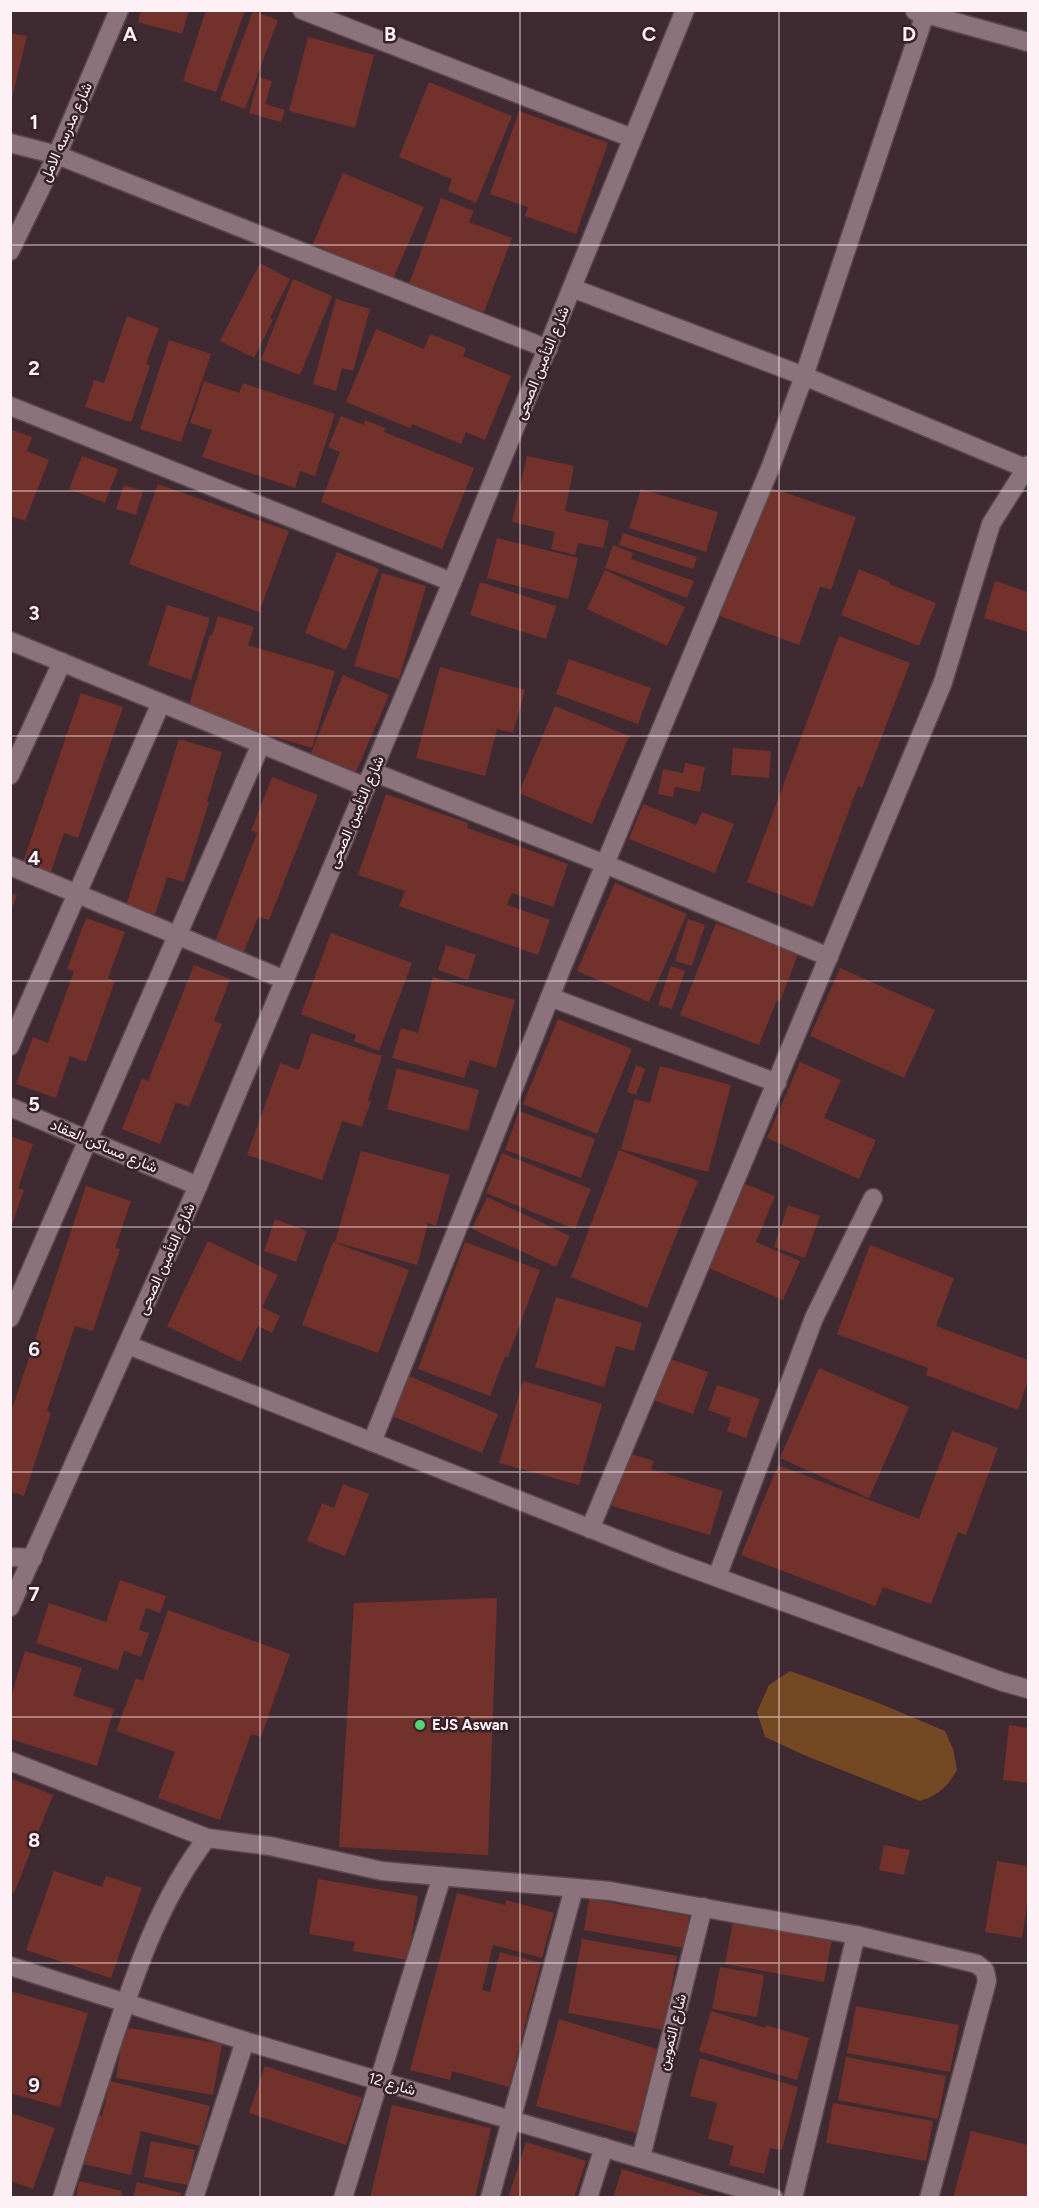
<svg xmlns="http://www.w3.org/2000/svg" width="1039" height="2208" viewBox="0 0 1039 2208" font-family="Figtree,Vazirmatn,sans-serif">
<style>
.green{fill:#754824}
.building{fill:#72312b}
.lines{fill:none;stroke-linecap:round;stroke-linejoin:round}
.street-casing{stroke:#5a484f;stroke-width:21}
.secondary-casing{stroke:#5a484f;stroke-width:21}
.street{stroke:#8c727a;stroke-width:18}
.secondary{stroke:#8c727a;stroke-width:18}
.grid{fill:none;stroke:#fdf1f5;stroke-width:1.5;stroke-opacity:0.55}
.poi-dot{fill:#53d673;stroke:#362128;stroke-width:2}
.labels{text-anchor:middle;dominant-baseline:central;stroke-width:5;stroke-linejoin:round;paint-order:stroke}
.street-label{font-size:15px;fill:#fdf1f5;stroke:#362128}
.poi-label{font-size:15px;font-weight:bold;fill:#fdf1f5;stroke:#362128;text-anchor:start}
.grid-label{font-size:20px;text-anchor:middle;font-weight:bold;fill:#fdf1f5;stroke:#362128;stroke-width:5;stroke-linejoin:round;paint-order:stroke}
</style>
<rect width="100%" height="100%" fill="#402a32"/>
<path class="green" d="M790,1671L876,1702L945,1731L953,1749L957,1770C948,1786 939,1795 920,1801L804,1755L765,1737L757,1712L769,1685Z"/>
<g class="building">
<path d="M141,10H189L182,34L138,22Z"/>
<path d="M206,10H245L216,92L183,81Z"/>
<path d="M253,11L278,20L245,109L220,100Z"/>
<path d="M10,33L27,36L11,102H10Z"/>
<path d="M308,37L374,55L355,128L289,111Z"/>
<path d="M259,77L272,81L265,104L285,110L281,122L249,113Z"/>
<path d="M429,82L512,116L476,203L448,191L452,179L399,157Z"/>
<path d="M519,111L608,143L576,234L525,216L528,207L490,194Z"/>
<path d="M343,173L424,207L393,279L313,244Z"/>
<path d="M441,198L474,211L469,222L512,238L484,312L409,284Z"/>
<path d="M260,263L290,279L270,318L273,320L254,358L220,341Z"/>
<path d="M293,279L332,296L300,375L261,360Z"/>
<path d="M336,299L370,309L353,371L342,368L336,391L313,384Z"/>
<path d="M127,316L159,328L146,364L150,366L131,422L85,407L94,380L104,383Z"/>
<path d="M376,329L424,349L430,334L466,348L463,356L511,376L485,440L466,432L461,444L412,424L410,428L346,402Z"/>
<path d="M169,340L211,354L181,442L140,429Z"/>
<path d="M204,381L239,393L243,383L335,414L315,476L300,471L295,488L202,457L212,430L190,423Z"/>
<path d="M341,416L364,425L365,420L385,428L384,432L474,468L442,549L321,502L340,452L328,447Z"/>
<path d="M10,429L32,437L27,451L49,460L25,521L10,516Z"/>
<path d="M82,456L118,469L105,503L69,489Z"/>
<path d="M527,456L574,466L565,511L609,521L603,548L578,543L575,555L551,549L555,532L512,522Z"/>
<path d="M158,484L289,531L259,612L129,564Z"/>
<path d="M124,485L143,491L136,515L116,509Z"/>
<path d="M769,487L856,517L831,590L820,587L799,645L720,616L737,568L740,569Z"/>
<path d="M641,489L718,512L706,552L629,528Z"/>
<path d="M623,533L697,557L693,569L619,545Z"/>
<path d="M497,538L578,558L568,599L487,578Z"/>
<path d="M613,545L633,553L631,559L694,581L687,598L605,568Z"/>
<path d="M337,552L379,569L346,650L305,633Z"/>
<path d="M859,569L890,582L889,584L936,603L919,646L841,615Z"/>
<path d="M605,570L685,607L667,646L587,609Z"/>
<path d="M382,573L426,586L399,679L354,666Z"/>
<path d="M995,581L1028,592V632L984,618Z"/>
<path d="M480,582L556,606L546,639L470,615Z"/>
<path d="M167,605L210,618L191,680L148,665Z"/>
<path d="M218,616L254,627L248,645L335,671L312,748L187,711L210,635L212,636Z"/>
<path d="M839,636L910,663L862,788L858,786L813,907L747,882Z"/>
<path d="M569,659L651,688L638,724L556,694Z"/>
<path d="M440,667L525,690L513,733L497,729L485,776L416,758Z"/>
<path d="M343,675L389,695L356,772L311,753Z"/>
<path d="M81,693L123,707L78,838L64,833L50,875L22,865Z"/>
<path d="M555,706L629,736L592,824L519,793Z"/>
<path d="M179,739L222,752L207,801L209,802L184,882L167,877L154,918L125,909Z"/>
<path d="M733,748L771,751L769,778L731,775Z"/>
<path d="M685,763L705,767L700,792L675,787L673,797L658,794L663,769L683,773Z"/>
<path d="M272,777L318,795L269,920L258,917L241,959L213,947L257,833L251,831Z"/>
<path d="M386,794L468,823L467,828L568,864L553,907L512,893L507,905L550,920L538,955L399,906L405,891L358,875Z"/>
<path d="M643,804L696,825L702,812L734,824L715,873L629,839Z"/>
<path d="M615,883L687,914L649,1002L577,971Z"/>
<path d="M10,893L17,895L11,911H10Z"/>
<path d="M86,918L125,932L108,978L115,981L86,1062L70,1056L56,1098L16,1084L33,1037L48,1043L74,971L67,969Z"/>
<path d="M688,919L705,925L692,966L675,961Z"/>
<path d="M716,923L798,954L780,1002L777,1000L759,1045L680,1015Z"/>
<path d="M331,933L412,963L379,1051L354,1041L356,1035L301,1014Z"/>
<path d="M446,945L476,955L468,980L438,970Z"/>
<path d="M194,965L230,979L214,1021L222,1024L189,1107L176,1102L160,1144L122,1129L142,1078L148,1081Z"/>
<path d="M671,966L685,971L672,1009L658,1005Z"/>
<path d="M840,968L935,1010L904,1078L810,1036Z"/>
<path d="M433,977L515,1000L496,1068L470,1060L464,1078L392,1058L401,1028L418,1033Z"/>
<path d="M558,1019L632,1049L597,1134L523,1104Z"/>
<path d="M311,1033L382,1056L368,1100L371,1101L362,1127L342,1121L322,1180L247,1155L280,1063L299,1070Z"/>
<path d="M800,1062L841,1080L824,1118L876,1140L859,1179L767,1138Z"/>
<path d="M636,1065L645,1069L636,1095L627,1092Z"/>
<path d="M660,1066L731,1085L708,1172L621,1149L635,1099L650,1103Z"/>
<path d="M397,1068L479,1090L468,1131L387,1109Z"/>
<path d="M519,1111L595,1139L581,1178L505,1150Z"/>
<path d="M10,1136L33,1144L18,1188L24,1190L11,1227Z"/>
<path d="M619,1150L698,1181L647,1308L571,1277Z"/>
<path d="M361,1151L450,1175L436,1226L428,1223L417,1265L335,1242Z"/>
<path d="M502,1153L591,1189L575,1229L486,1193Z"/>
<path d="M745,1184L775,1196L756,1242L800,1261L783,1300L709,1268Z"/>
<path d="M86,1186L131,1201L115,1248L120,1249L93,1331L75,1326L47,1411L51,1413L24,1496L10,1491V1415Z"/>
<path d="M487,1197L570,1236L556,1267L472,1229Z"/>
<path d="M788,1205L820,1216L805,1258L774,1247Z"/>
<path d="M275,1219L307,1231L296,1262L264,1251Z"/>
<path d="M208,1241L278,1275L262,1307L280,1316L272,1333L258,1326L241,1362L167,1326Z"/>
<path d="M333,1242L409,1270L378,1353L302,1325Z"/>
<path d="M465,1242L540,1270L508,1357L505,1356L490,1396L418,1369Z"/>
<path d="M870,1245L954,1278L936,1326L1028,1360V1380L1018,1410L926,1375L928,1368L837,1334Z"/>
<path d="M556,1297L642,1323L634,1351L616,1346L604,1387L535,1367Z"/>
<path d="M668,1358L708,1372L693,1414L653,1400Z"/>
<path d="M819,1368L909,1407L869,1498L780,1458Z"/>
<path d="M409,1376L498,1414L482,1453L392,1416Z"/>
<path d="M523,1381L602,1404L579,1485L499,1463Z"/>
<path d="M717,1385L760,1399L746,1438L727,1431L731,1418L708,1410Z"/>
<path d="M952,1431L998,1448L966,1535L958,1532L931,1604L883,1587L875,1606L741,1555L778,1465L919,1519Z"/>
<path d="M628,1453L654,1461L651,1469L723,1491L710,1535L612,1506Z"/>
<path d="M343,1484L369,1494L345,1556L307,1541L322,1503L334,1508Z"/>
<path d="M120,1580L166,1596L160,1613L146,1608L139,1630L149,1633L141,1657L124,1651L118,1670L36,1643L49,1603L106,1622Z"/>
<path d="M497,1598L488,1855L339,1847L354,1603Z"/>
<path d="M168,1610L290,1654L261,1737L251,1734L220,1820L158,1798L175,1752L116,1731L136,1678L143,1681Z"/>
<path d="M25,1651L82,1668L73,1696L114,1709L97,1766L10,1739V1699Z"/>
<path d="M1009,1725L1028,1728V1783L1003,1780Z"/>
<path d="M10,1778L53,1795L14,1893L10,1892Z"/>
<path d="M884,1845L910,1850L904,1875L879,1870Z"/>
<path d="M997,1861L1028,1866V1900L1022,1938L985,1932Z"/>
<path d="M54,1871L102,1887L106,1876L142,1888L111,1978L26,1950Z"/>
<path d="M318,1879L418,1896L408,1960L353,1951L355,1942L309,1934Z"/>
<path d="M457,1893L505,1905L506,1900L554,1913L542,1958L493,1945L482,1990L490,1992L500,1952L541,1963L509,2087L452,2071L450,2080L410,2070Z"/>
<path d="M589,1899L689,1916L684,1948L584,1930Z"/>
<path d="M733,1922L832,1939L824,1982L725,1964Z"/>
<path d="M582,1939L677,1956L664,2030L568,2013Z"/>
<path d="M720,1967L764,1975L757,2017L712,2009Z"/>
<path d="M10,1991L88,2013L60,2107L10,2093Z"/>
<path d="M856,2006L959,2025L950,2072L847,2053Z"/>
<path d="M711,2011L766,2028V2025L809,2038L797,2080L699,2051Z"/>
<path d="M559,2019L657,2049L636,2133L536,2106Z"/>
<path d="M124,2027L222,2044L213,2095L116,2078Z"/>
<path d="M846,2057L946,2076L938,2119L838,2100Z"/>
<path d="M700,2058L798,2087L782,2150L770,2148L764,2174L729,2165L734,2146L708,2139L717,2103L690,2096Z"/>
<path d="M265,2066L362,2098L346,2145L249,2113Z"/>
<path d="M110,2081L210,2106L200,2146L141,2131L131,2175L84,2164L95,2115L102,2116Z"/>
<path d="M833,2103L933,2121L926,2161L826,2143Z"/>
<path d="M392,2105L491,2128L475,2198H370Z"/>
<path d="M10,2113L55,2128L33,2189L10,2181Z"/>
<path d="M971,2131L1028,2145V2198H953Z"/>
<path d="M151,2141L195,2150L188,2185L144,2177Z"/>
<path d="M526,2142L586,2161L574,2198H508Z"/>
<path d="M622,2169L712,2197V2198H613Z"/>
<path d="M79,2181L122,2191L121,2198H76Z"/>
<path d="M137,2182L181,2193L180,2198H133Z"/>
</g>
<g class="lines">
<g class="street-casing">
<g id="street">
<path d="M302,10L632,138"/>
<path d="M915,11L1028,42"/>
<path d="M10,143L57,155L548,349"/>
<path d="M10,251L57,155L119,10"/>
<path d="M572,288L804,376L1025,468"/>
<path d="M10,406L452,582"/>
<path d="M10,641L366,787"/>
<path d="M373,772L605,864L829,957"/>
<path d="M10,775L62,662"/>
<path d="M10,866L285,980"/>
<path d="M550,997L777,1083"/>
<path d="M10,1046L161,703"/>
<path d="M10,1107L198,1186"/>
<path d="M10,1318L261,744"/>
<path d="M128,1345L672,1561L1003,1682L1028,1689"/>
<path d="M372,1442L562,967L771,466L804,376L925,14"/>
<path d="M590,1529L943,682L991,524L1028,465"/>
<path d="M10,1557L33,1558"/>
<path d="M717,1577L814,1318L873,1198"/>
<path d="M10,1761L207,1838"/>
<path d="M10,1966L245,2041L774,2198"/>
<path d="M641,2157L703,1907"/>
<path d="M62,2198C78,2148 94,2099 110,2049C135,1974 158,1902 207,1838L270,1846L382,1871L610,1891L856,1935L977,1964L985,1971L987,1981L929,2198"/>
<path d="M194,2198L245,2041"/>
<path d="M343,2198L442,1876"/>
<path d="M490,2198L574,1888"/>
<path d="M588,2198L604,2147"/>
<path d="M793,2198L856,1935"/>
</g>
</g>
<g class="secondary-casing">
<path id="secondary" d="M10,1607L198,1186L452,582L685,10"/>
</g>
<use href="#street" class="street"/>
<use href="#secondary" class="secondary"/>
</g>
<path class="grid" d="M260,10V2198M520,10V2198M779,10V2198M10,245H1028M10,491H1028M10,736H1028M10,981H1028M10,1227H1028M10,1472H1028M10,1717H1028M10,1963H1028"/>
<circle class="poi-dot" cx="420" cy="1725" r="6"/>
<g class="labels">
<g class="street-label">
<text transform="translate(66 132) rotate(-66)">شارع مدرسه الامل</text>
<text transform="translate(542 363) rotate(-68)">شارع التأمين الصحى</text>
<text transform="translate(356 812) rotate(-67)">شارع التأمين الصحى</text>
<text transform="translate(104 1146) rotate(23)">شارع مساكن العقاد</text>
<text transform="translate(166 1259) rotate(-66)">شارع التأمين الصحى</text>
<text transform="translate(672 2032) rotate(-76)">شارع التموين</text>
<text transform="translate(392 2084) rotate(16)">شارع 12</text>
</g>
<g class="poi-label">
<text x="432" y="1725">EJS Aswan</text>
</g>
</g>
<g class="grid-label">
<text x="130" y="41">A</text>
<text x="390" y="41">B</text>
<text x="649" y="41">C</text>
<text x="909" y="41">D</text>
<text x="34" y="129">1</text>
<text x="34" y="375">2</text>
<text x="34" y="620">3</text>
<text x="34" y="865">4</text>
<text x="34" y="1111">5</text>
<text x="34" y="1356">6</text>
<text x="34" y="1601">7</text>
<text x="34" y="1847">8</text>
<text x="34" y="2092">9</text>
</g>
<rect width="1039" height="2208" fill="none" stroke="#fdf1f5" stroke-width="24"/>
</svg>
